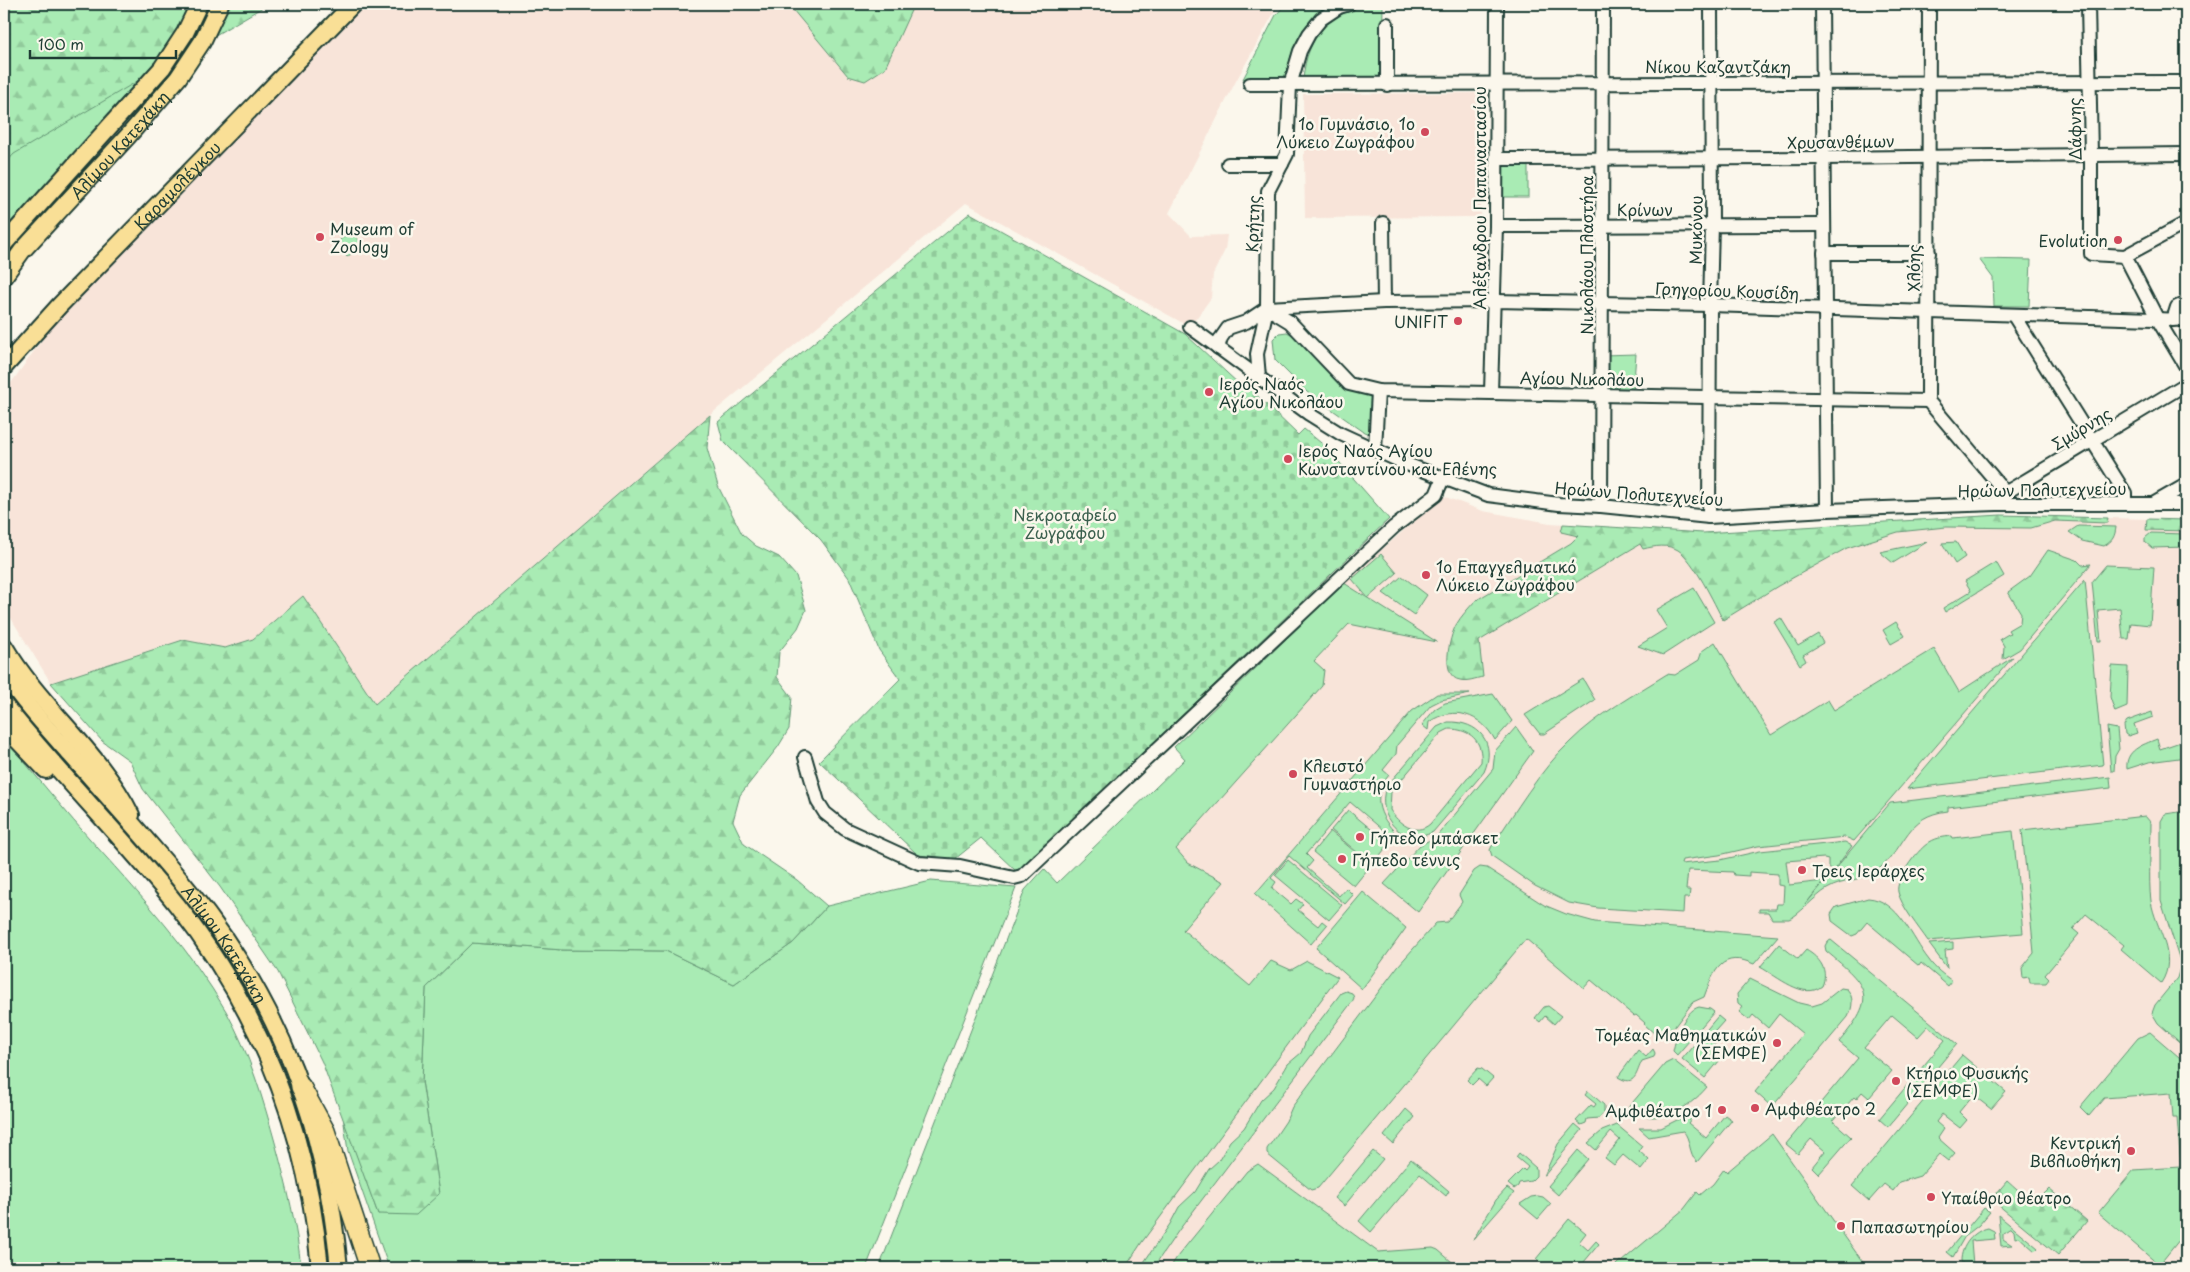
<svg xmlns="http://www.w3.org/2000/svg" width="2190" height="1272" viewBox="0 0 2190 1272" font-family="'Playpen Sans',sans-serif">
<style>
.built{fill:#f8e4d9}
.green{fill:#a9ebb4;stroke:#649474;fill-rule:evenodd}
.forest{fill:url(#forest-firs);stroke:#649474}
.cemetery{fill:url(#cemetery-stones);stroke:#649474}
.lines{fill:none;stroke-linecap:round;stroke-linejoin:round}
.minor-casing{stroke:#1f3d34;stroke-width:16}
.major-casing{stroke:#1f3d34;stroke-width:20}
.highway-casing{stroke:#1f3d34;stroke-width:22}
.minor{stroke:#fbf7ec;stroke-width:12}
.major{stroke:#f9df96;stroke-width:16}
.highway{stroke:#f9df96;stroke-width:19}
.poi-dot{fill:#d1495b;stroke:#fbf7ec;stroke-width:2}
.labels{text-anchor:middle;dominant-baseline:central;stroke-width:5;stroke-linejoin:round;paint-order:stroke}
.street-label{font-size:16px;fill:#1f3d34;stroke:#fbf7ec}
.poi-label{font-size:16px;fill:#1f3d34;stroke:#fbf7ec;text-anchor:start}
.park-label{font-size:16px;fill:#3b604e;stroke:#fbf7ec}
</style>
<defs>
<pattern id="forest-firs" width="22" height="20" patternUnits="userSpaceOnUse" patternTransform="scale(1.25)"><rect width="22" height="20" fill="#a9ebb4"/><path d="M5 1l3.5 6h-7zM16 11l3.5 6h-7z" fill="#91ca9b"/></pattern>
<pattern id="cemetery-stones" width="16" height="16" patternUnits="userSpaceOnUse" patternTransform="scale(1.25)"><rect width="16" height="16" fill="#a9ebb4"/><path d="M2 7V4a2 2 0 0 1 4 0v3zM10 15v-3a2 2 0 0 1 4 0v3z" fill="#91ca9b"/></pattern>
</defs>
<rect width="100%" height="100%" fill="#fbf7ec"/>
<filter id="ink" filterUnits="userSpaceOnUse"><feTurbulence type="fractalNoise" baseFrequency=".02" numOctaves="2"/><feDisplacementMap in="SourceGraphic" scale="10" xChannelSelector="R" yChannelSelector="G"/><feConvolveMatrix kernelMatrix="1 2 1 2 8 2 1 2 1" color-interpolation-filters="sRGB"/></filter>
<g filter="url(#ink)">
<g class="built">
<path d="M360,4H1279L1236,81L1169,213L1191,236L1227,235L1225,250L1213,274L1211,298L1190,327L966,203L710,415L375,704L303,597L253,639L225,648L183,640L51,683L9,615L4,599V393L57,319Z"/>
<path d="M1480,93L1481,217L1305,218L1303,94Z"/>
<path d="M1443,496L1483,511L1550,523L1703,533L2001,515L2186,520V1268H879L1025,890L1044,869L1057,883L1185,759L1174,747L1344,583Z"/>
</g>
<g class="green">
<path d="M4,4H191L141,81L8,225L4,232Z"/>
<path d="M1286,4H1329C1302,22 1290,48 1286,80L1243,79L1276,15Z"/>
<path d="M1373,4H1383L1382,78L1303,79C1307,35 1330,12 1373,4Z"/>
<rect x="1501" y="165" width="27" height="32"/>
<path d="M351,231L363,245L347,257L336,243Z"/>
<path d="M1979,259L2031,260L2029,306H1994L1993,278Z"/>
<path d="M1287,332L1295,336L1348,390L1371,396L1370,434L1364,432L1307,392L1275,360L1273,339L1279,333Z"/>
<path d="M1636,354L1633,394H1603L1602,355Z"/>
<path d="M2078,526L2116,527C2115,536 2113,541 2104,546L2082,541L2069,532Z"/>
<path d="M2151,533L2186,534V547L2152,548L2145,542V538Z"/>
<path d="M1927,542L1893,563L1880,552Z"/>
<path d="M1956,542L1965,557L1955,564L1942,543Z"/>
<path d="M2048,550L2077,560L2082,565L2091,564L2020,649L2003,659L2004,646L2000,639L2010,633L2008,630L2020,623L2021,613L2008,592L2030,576Z"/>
<path d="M1381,554L1397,573L1368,598L1352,579Z"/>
<path d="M1996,562L2004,576L1945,612L1943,608L1971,591L1965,581Z"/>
<path d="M2106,565L2154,567L2150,625L2131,623L2129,639H2123L2120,608L2098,610L2101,641H2098L2092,582Z"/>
<path d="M1402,576L1427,595L1414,615L1383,593Z"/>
<path d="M2085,580L2103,765L1907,789Z"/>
<path d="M1344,583L1437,642L1349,624L1314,661L1324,670L1322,686L1176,849L1188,863L1224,882L1183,930L1250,986L1271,961L1291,970L1307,961L1338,977L1142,1242L1125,1268H879L1025,890L1044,869L1057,883L1185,759L1174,747Z"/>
<path d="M1694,588L1714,622L1663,655L1638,646L1667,628L1656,610Z"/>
<path d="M1781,618L1798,646L1818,634L1823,643L1803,655L1806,661L1800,665L1774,622Z"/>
<path d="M1896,622L1905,636L1891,644L1883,630Z"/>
<path d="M1715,642L1771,735L1828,700L1834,710L1934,649L1959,692L2013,657L1854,841L1845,837L1758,846L1719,855L1682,860L1681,864L1720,860L1760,851L1845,842L1852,846L1833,871L1828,867V859L1824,858L1786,861L1789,885L1824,881L1805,905L1890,803L2110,777L2111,788L1948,807V811C1905,816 1908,845 1880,868C1865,881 1844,879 1827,889C1815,896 1798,916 1789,919H1772L1768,912H1759V909H1776L1777,904H1783L1784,886L1778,885V874L1749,872V876L1734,875L1733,872L1688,870L1686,890H1690L1689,898H1684L1683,913L1598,908L1569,903L1535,886L1492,856L1490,850L1492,846C1516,811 1539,771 1570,742C1598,714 1634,695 1667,674L1675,675L1699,660L1702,651Z"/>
<path d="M2112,666L2128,667L2127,707L2115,712L2110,697Z"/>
<path d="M1583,679L1595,700L1544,734H1540L1525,715Z"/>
<path d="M1437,694H1470L1441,700L1431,705L1397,745L1396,754L1383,770L1389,775C1369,799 1381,820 1401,838L1397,842L1350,802L1306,854L1313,861L1307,868L1339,896L1346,888L1353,895L1345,904L1289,856L1271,878L1276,882L1272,888L1291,904L1296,899L1303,904L1298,910L1318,926L1322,921L1327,925L1311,944L1255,894L1412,711Z"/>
<path d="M1493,694L1512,721L1495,740C1481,714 1454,705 1429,722L1428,730L1422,725L1435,709L1445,703Z"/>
<path d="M2152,712L2153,717L2134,724L2137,733L2128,736L2125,734L2124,725L2127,721Z"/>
<path d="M1448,722C1479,721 1497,743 1484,772L1433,832C1403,848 1375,817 1386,787L1437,727ZM1449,729C1470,729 1483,741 1481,762L1430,824C1415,837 1398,823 1390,810L1391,792L1441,733Z"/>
<path d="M1516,727L1533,751L1418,912L1384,884L1420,845L1436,837L1493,769L1495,751Z"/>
<path d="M2107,727L2117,729L2119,749L2115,756L2114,771H2111Z"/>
<path d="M4,738C35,774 65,812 97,847C144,899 191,951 226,1011C250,1054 263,1099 276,1146C287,1187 297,1226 301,1268H4Z"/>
<path d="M2157,739L2160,749L2186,740V757L2149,762L2127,769C2125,750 2142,745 2157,739Z"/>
<path d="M1348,810L1389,844L1372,865L1331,830Z"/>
<path d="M2186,811V1048L2158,1023L2152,1013L2155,1005L2177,978L2181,964L2161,901V821L2165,814Z"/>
<path d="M2145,816L2151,823C2151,845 2148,879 2151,901C2155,928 2179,956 2161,983L2121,949L2124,945L2086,914L2073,929L2079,934L2045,975L2049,979L2046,983H2030L2029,977L2023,978L2022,968L2034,953L2022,830Z"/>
<path d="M1330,831L1371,865L1354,886L1313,852Z"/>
<path d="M2013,831L2023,933L1928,941C1919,928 1901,906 1898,892C1895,879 1917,851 1927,844C1934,838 1943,837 1952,836L1953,838Z"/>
<path d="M1288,860L1342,905L1329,920L1275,875Z"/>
<path d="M1480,867L1487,868L1544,905L1566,914L1595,922L1778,936L1754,964C1722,950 1714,970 1704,997L1693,1002L1675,1026L1656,1035L1644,1024L1645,1023L1636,1015L1634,1016L1591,980L1584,988L1526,939L1318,1188L1311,1190L1267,1154V1149L1286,1121L1292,1107L1398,966L1436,923L1447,922L1462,902L1459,895L1474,871Z"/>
<path d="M931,881L1016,888L866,1268H389L348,1151L343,1116L378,1214L439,1194L422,1081L426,988L472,943L562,950L666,951L734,984L793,943L827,906Z"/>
<path d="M1363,892L1406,928L1362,989L1316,948Z"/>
<path d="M1868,898C1899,900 1912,939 1929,960C1935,969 1944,975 1952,981L1948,986L1921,963L1919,966L1867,922L1857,934L1852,936L1832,921L1831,914L1836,907Z"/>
<path d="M1831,940L1957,1044L1888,1127L1879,1119L1945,1040L1928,1026L1918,1037L1892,1015L1864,1048L1892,1071L1869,1098L1862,1092L1856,1099L1854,1097L1833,1121L1851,1137L1819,1174L1812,1167L1825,1151L1811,1139L1798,1154L1786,1144L1858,1058L1839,1042C1878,996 1869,987 1826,951L1825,946L1827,942Z"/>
<path d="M1953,942V949L1945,950L1947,968L1929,944Z"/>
<path d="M1779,944L1798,959L1806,950C1820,958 1829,970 1822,986C1804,1001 1777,976 1760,967Z"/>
<path d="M1750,979L1799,1003L1812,1006L1822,1003L1841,988L1847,989C1854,997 1853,1007 1848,1017L1772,1107L1755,1092L1803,1034L1779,1014L1768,1028L1753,1015L1749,1020L1739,1012L1743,1007L1738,1003L1737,994Z"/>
<path d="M1346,991L1352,993L1354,998L1352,1002L1179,1230L1153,1268H1140L1170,1224L1179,1207L1195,1192L1209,1169L1219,1160L1230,1141L1244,1128L1261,1100L1274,1088L1288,1064L1301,1053L1308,1036L1341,993Z"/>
<path d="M1548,1006L1561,1016L1554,1024L1545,1016L1540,1022L1535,1018L1544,1007Z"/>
<path d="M1699,1007L1710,1009L1714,1012L1677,1055L1673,1051C1676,1037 1684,1011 1699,1007Z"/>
<path d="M1718,1016L1724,1021L1708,1039L1725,1054L1705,1078L1682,1059Z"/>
<path d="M2150,1032L2186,1063V1225L2181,1231L2184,1234L2159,1265L2098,1213L2134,1170L2181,1167L2177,1118H2173L2171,1093L2104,1098L2089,1116L2080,1107L2138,1038Z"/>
<path d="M1653,1049L1655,1053L1654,1057L1642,1061C1636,1072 1636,1088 1618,1077L1638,1050L1646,1057Z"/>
<path d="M1962,1055L2006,1092L1991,1109L1973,1095L1959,1112L1967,1120L1960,1128L1942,1114L1936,1122L1944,1129L1938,1138L1955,1153L1948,1161L1939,1154L1920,1176L1900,1182L1893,1191L1884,1184L1869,1201L1852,1186Z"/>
<path d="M1673,1060L1707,1087C1688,1110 1655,1128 1627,1109L1665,1064Z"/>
<path d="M1478,1068L1482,1069L1493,1078L1486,1086L1478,1079L1472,1085L1467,1080Z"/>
<path d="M1588,1091L1604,1105V1112L1599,1118L1587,1119L1586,1123L1581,1125L1576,1121L1591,1105L1594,1107L1596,1104L1585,1095Z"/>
<path d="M1406,1109L1415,1117L1393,1144L1384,1136Z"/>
<path d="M1691,1113L1694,1115L1688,1123L1706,1138L1725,1115L1732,1120L1697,1162C1688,1153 1691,1139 1683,1131L1649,1137L1639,1128H1661Z"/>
<path d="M1575,1124L1582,1130L1544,1176L1558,1144Z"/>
<path d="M1617,1125L1642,1146L1639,1151L1649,1160L1641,1170L1623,1155L1614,1165L1605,1158L1620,1140L1611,1132L1596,1150L1588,1143L1602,1131Z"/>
<path d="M1772,1134L1867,1268H1613L1620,1261L1621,1262L1684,1209L1697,1192L1700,1195L1713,1184L1724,1169L1727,1172Z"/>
<path d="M1578,1150L1588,1159L1558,1195L1548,1186Z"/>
<path d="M1373,1151L1383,1159L1344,1206L1334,1198Z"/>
<path d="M1519,1153L1536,1168V1176L1531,1181L1519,1183L1518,1186L1514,1189L1508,1184L1523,1169L1525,1171L1528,1167L1516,1157Z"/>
<path d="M1411,1159L1449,1191L1446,1196L1420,1174L1371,1232L1359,1221Z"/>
<path d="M1258,1164L1378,1252L1433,1248L1438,1250L1459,1268H1170L1177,1257L1247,1171Z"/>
<path d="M1507,1188L1514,1193L1473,1240L1496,1200Z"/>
<path d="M1538,1196L1543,1197L1551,1204L1538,1219L1520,1204L1531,1197Z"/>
<path d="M1984,1208L1990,1212L1979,1225L1965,1236L1953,1257L1947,1252Z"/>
<path d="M1998,1215L2038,1248L2035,1251L2019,1237L2015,1238L2014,1231L2011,1228L2003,1233V1239L2012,1245L2001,1246Z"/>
<path d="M1569,1219L1586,1233L1579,1242L1588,1250L1596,1241L1599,1244L1579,1268H1546L1536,1259Z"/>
<path d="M1988,1228L1994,1231L1995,1239L1971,1241L1973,1265L1964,1266L1961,1261C1961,1246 1973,1231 1988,1228Z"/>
</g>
<g class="forest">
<path d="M4,4H268L14,154L4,165Z"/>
<path d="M788,4H914L885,68L865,81L848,76Z"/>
<path d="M710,415L707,448L718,486L742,534L756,546L779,557L796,576L806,610L798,628L779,652L777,677L792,697L789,729L778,747L740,795L733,821L744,844L797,880L827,906L793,943L734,984L666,951L562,950L472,943L426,988L422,1081L439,1194L416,1215L378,1214L322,1062L278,972L220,887L143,789L130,761L102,741L51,683L183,640L225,648L253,639L303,596L375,704Z"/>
<path d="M2001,515L2108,518L2107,523L2055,521L2031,528L1946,527L1898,532L1847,548L1778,586L1723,620C1714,603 1694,560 1678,550C1668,544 1655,546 1643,549L1640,544L1479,641L1483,677C1476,678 1468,682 1460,680C1440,677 1449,638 1456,625C1461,616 1468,609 1475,601L1571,543L1578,536L1561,532L1563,524L1703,533Z"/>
<path d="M2147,519L2186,520V531L2146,530Z"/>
<path d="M2007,1181C2022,1194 2032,1208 2049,1189L2087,1221L2058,1255L1997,1204L1996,1194Z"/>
</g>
<path class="cemetery" d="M970,213L1185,334L1240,385L1243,382L1298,435L1304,429L1326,447L1389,519L1017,872L981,838L955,859L918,855L819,761L900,679L879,650L849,578L821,540L723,441L718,422Z"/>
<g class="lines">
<g class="minor-casing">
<g id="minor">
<path d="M1822,4L1827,510"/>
<path d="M1929,4L1928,401L2001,487L1997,504"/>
<path d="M2088,4L2091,155V254L2125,256L2186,223"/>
<path d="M1250,84L2186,82"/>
<path d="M1387,85V24"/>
<path d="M1496,159L1824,158L2186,154"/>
<path d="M1228,164H1282"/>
<path d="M1383,223L1384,302"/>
<path d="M1496,226L1824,225"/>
<path d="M1824,253H1929"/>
<path d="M2125,256L2158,320L2186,367"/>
<path d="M1267,308L1290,322L1349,384L1378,391L1928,401"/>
<path d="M2014,316L2125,493V504"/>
<path d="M2173,320L2177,307L2186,303"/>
<path d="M1190,327L1309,414L1341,434L1404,463L1488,495L1559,504L1601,506L1709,517L1827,510L1997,504H2186"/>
<path d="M1218,348L1221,338L1228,328L1246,322L1267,308L1384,302L1495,301L1710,305L2186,320"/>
<path d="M1259,377L1257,354L1267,308L1268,191L1287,154L1290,85L1300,51L1309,34L1321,19L1339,7L1349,4"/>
<path d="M1491,392L1496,226L1497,4"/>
<path d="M1375,450L1378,391"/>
<path d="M1999,502L2010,490L2186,384"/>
<path d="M2153,504L2186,485"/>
<path d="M1601,506L1603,4"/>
<path d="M1709,517L1710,305L1712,225L1711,4"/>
<path d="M805,757L818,802L825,813L845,829L919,863L960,866L1014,878L1022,876L1394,527L1436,495L1443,478"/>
</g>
</g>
<g class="major-casing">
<g id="major">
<path d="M4,244L162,68L185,33L199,4"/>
<path id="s1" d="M4,276L22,251L128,136L178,78L202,42L220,4"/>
<path id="s2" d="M4,367L59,306L353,4"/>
<path d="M4,646C40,707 100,752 131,815"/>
<path id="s3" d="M4,673C24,703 48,729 71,755C111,800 152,845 190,892C281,1004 326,1126 339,1268"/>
<path d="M4,705C59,774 122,836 177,905C261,1012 308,1132 320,1268"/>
<path d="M4,726L46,770"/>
</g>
</g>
<g class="highway-casing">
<path id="highway" d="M301,1087L325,1131L370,1268"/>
</g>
<use href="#minor" class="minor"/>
<use href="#major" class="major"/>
<use href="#highway" class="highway"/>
</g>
</g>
<g class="poi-dot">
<circle cx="1425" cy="132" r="5"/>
<circle cx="320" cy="237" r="5"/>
<circle cx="2118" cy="240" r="5"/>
<circle cx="1458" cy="321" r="5"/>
<circle cx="1209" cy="392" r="5"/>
<circle cx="1288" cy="459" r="5"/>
<circle cx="1426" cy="575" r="5"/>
<circle cx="1293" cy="774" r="5"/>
<circle cx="1360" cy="837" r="5"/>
<circle cx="1342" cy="859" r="5"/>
<circle cx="1802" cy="870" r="5"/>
<circle cx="1777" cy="1043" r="5"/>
<circle cx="1896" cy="1081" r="5"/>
<circle cx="1755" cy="1108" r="5"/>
<circle cx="1722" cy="1110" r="5"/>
<circle cx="2131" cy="1151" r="5"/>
<circle cx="1931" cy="1197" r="5"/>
<circle cx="1841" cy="1226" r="5"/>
</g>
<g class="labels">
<g class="street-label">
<text x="1718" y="66">Νίκου Καζαντζάκη</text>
<text transform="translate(2074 129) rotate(-91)">Δάφνης</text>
<text transform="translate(1841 141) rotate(-1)">Χρυσανθέμων</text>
<text stroke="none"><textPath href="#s1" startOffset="175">Αλίμου Κατεχάκη</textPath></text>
<text stroke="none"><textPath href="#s2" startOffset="251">Καραμολέγκου</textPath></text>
<text transform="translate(1479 198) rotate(-90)">Αλέξανδρου Παπαναστασίου</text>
<text x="1645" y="209">Κρίνων</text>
<text transform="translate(1252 224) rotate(-88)">Κρήτης</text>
<text transform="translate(1695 230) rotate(-89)">Μυκόνου</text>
<text transform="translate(1586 255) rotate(-90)">Νικολάου Πλαστήρα</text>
<text transform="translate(1913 268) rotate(-90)">Χλόης</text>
<text transform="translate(1727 290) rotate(2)">Γρηγορίου Κουσίδη</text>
<text transform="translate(1582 378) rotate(1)">Αγίου Νικολάου</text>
<text transform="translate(2081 428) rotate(-31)">Σμύρνης</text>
<text transform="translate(2042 489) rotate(-1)">Ηρώων Πολυτεχνείου</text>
<text transform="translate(1639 493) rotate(4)">Ηρώων Πολυτεχνείου</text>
<text stroke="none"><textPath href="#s3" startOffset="350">Αλίμου Κατεχάκη</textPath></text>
</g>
<g class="poi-label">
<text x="1415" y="123" text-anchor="end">1ο Γυμνάσιο, 1ο<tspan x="1415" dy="18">Λύκειο Ζωγράφου</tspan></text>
<text x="330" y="228">Museum of<tspan x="330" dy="18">Zoology</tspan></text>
<text x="2108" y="240" text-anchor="end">Evolution</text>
<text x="1448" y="321" text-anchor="end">UNIFIT</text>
<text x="1219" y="383">Ιερός Ναός<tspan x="1219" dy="18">Αγίου Νικολάου</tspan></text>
<text x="1298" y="450">Ιερός Ναός Αγίου<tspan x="1298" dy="18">Κωνσταντίνου και Ελένης</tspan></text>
<text x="1436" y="566">1ο Επαγγελματικό<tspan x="1436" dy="18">Λύκειο Ζωγράφου</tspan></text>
<text x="1303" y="765">Κλειστό<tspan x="1303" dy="18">Γυμναστήριο</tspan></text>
<text x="1370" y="837">Γήπεδο μπάσκετ</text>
<text x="1352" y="859">Γήπεδο τέννις</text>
<text x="1812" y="870">Τρεις Ιεράρχες</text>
<text x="1767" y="1034" text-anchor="end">Τομέας Μαθηματικών<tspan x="1767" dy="18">(ΣΕΜΦΕ)</tspan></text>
<text x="1906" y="1072">Κτήριο Φυσικής<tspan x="1906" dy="18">(ΣΕΜΦΕ)</tspan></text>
<text x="1765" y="1108">Αμφιθέατρο 2</text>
<text x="1712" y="1110" text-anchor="end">Αμφιθέατρο 1</text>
<text x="2121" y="1142" text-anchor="end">Κεντρική<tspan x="2121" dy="18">Βιβλιοθήκη</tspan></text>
<text x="1941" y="1197">Υπαίθριο θέατρο</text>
<text x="1851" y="1226">Παπασωτηρίου</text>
</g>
<g class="park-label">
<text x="1065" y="514">Νεκροταφείο<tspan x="1065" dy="18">Ζωγράφου</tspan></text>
</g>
</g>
<rect width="2190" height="1272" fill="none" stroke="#fbf7ec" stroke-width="20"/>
<rect x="10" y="10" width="2170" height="1252" fill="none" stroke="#1f3d34" stroke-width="2" filter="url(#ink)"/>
<path d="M30 50v8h146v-8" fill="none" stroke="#1f3d34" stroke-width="2.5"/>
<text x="38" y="50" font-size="15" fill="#1f3d34" stroke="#fbf7ec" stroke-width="4" paint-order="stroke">100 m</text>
</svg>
